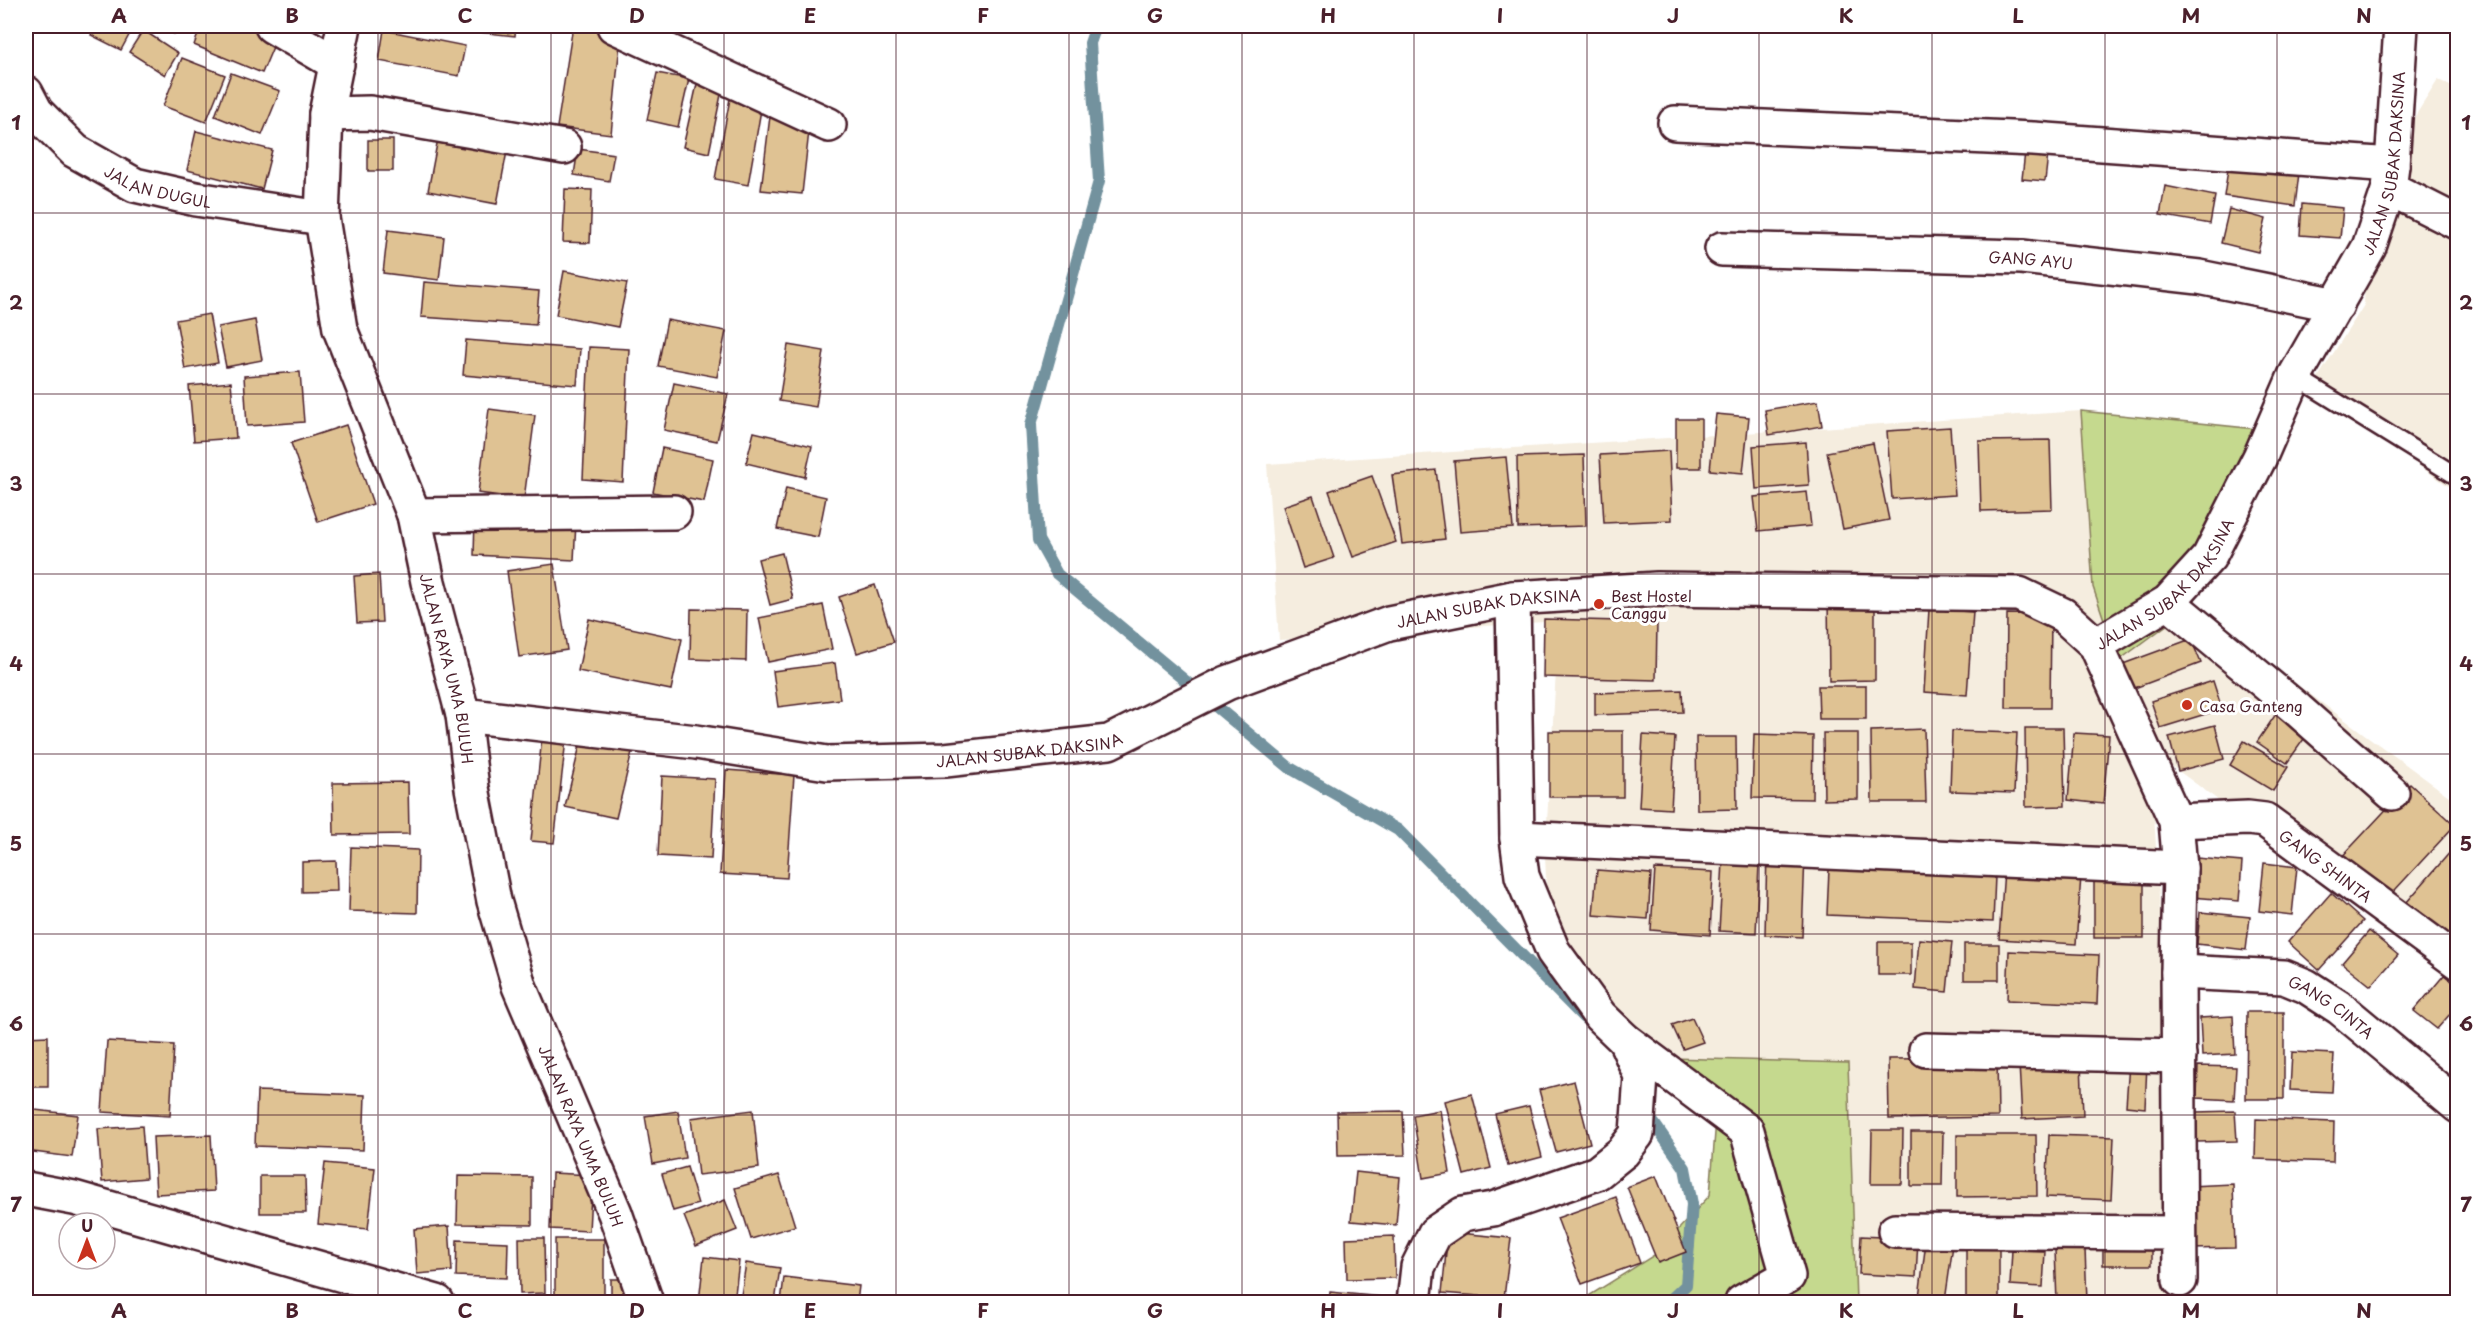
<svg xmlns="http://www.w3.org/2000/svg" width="2483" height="1328" viewBox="0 0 2483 1328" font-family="'Playpen Sans',sans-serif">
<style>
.built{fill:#f5eddf}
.green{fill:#c5d98e;stroke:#887c5c;stroke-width:1.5}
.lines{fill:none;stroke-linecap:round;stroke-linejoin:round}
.stream{stroke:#73929e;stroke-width:12}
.building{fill:#dfc293;stroke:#4a1f2b;stroke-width:1.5}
.service-casing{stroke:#4a1f2b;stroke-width:21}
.minor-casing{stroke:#4a1f2b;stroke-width:38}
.service{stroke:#fff;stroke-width:16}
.minor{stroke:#fff;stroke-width:33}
.grid{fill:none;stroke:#4a1f2b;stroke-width:1.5;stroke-opacity:0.55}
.poi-dot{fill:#c8321e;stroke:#fff;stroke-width:2}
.labels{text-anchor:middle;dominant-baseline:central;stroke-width:6;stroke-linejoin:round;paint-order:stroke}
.street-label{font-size:15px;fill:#4a1f2b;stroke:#fff}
.poi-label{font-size:15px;fill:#4a1f2b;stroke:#fff;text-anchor:start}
.neatline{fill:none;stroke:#4a1f2b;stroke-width:2}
.grid-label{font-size:20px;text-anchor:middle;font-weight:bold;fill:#4a1f2b}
</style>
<rect width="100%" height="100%" fill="#fff"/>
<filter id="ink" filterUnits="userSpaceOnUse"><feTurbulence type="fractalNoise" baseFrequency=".0167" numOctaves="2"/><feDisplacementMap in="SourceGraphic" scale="12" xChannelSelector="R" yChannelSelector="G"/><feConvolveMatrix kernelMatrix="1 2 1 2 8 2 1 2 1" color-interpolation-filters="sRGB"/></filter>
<g filter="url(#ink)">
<g class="built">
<path d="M2438,80L2457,88V492L2310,390L2364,305L2369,189Z"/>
<path d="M2081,411L2093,587L2119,661L2191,607L2457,802V976L2150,750L2184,1302H1856L1848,1063L1670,1058L1550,975L1545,855L1559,621L1279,640L1267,464Z"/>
</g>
<g class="green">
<path d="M2081,411L2286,432L2191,607L2118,661L2093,587Z"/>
<path d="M1670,1058L1848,1063L1856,1302H1579L1656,1254L1710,1195L1716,1120Z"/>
</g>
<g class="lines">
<g class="stream">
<path d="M1096,26L1090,43L1099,181L1031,425L1038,540L1057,574L1290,768L1398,830L1584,1018"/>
<path d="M1646,1112L1685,1168L1692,1204L1686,1285L1668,1302"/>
</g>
</g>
<g class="building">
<path d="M96,26H134L121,50L91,35Z"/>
<path d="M160,26H179L174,34Z"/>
<path d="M201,26H253L278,35L262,73L194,45Z"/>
<path d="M422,26H516L515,36Z"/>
<path d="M573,26L621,33L611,134L557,127Z"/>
<path d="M143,30L178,53L165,75L129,52Z"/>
<path d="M384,30L465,46L459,76L379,61Z"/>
<path d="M182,58L225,75L206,122L163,106Z"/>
<path d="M231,73L280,91L262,135L215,116Z"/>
<path d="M657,73L689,79L678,127L647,120Z"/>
<path d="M699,75L724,80L709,153L683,147Z"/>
<path d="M731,93L762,104L748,185L715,179Z"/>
<path d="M770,116L810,122L802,194L761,190Z"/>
<path d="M196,131L272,150L262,189L187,170Z"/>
<path d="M439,133L508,146L497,204L428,191Z"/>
<rect x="368" y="140" width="25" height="31"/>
<path d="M578,149L614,154L609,181L574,175Z"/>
<path d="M2025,152L2048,154L2045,181L2022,179Z"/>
<path d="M2229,163L2299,173L2295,206L2224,196Z"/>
<path d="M2165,186L2215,196L2210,224L2160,215Z"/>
<path d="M565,189L592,190L590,243L563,242Z"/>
<path d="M2302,204L2343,208L2340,238L2300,235Z"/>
<path d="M2229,209L2266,219L2258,252L2221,243Z"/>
<path d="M388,230L444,237L439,280L383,273Z"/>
<path d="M564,271L627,283L618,327L556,315Z"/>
<path d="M424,282L539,291L536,325L421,317Z"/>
<path d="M209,314L218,363L185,369L176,320Z"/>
<path d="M255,320L262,360L226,367L218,327Z"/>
<path d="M667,320L726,331L717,377L658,366Z"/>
<path d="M466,340L580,349L577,385L463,375Z"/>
<path d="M788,345L824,351L816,407L779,401Z"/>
<path d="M589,347L629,349L623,482L583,479Z"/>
<path d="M300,372L304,422L247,426L244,376Z"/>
<path d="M231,382L236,438L194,441L189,386Z"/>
<path d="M674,383L728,394L717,441L664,430Z"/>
<path d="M1818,401L1822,426L1769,435L1765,410Z"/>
<path d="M489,409L535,415L524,499L478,493Z"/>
<path d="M1716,414L1749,417L1743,473L1710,470Z"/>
<rect x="1676" y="419" width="25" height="49"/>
<path d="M346,425L373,504L318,522L291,443Z"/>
<path d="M1950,427L1955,495L1892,499L1887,431Z"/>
<path d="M754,432L812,446L805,477L746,463Z"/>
<path d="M2050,440L2052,509L1981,511L1979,441Z"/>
<path d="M1806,442L1809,485L1756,489L1753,446Z"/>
<path d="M1873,443L1889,520L1843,529L1827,452Z"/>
<path d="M662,448L713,459L704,502L653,492Z"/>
<path d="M1669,451L1672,520L1604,523L1600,455Z"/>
<path d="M1584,455L1586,526L1518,528L1517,457Z"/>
<path d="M1506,457L1513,528L1460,532L1454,461Z"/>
<path d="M1436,470L1445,539L1402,544L1392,475Z"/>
<path d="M1372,476L1396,542L1353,557L1329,491Z"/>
<path d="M786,488L826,497L818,537L777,529Z"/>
<path d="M1807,492L1811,526L1758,531L1754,497Z"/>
<path d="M1313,496L1334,558L1303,568L1283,506Z"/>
<path d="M475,517L576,522L574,560L474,555Z"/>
<path d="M782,553L793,599L770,605L758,559Z"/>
<path d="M554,564L567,650L519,657L507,571Z"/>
<path d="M379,574L382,622L357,623L354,576Z"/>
<path d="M875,585L894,642L857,653L839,597Z"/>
<path d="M1828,596H1875V680L1829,681Z"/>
<path d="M823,605L832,649L768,662L759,618Z"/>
<path d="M691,609L747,610L746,661L690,659Z"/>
<path d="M1929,609L1973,612L1967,695L1924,692Z"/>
<path d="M2007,614L2051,615L2050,708H2006Z"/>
<path d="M589,619L682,639L671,690L578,671Z"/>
<path d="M1544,619L1657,622L1656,680L1543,677Z"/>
<path d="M2191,639L2201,663L2132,689L2123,664Z"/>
<path d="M835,663L840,699L778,707L773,671Z"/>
<path d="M2213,681L2222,709L2160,728L2151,701Z"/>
<path d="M1818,686H1866V719H1819Z"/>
<path d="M1682,690L1683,712L1595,715V693Z"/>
<path d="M2280,708L2311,729L2287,763L2257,742Z"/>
<path d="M2215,725L2224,759L2178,771L2169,737Z"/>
<path d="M543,728L567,731L554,843L531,841Z"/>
<path d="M2025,728H2063L2065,806L2026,807Z"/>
<path d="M1924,729L1926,802H1872L1871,731Z"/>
<rect x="1549" y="731" width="74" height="66"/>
<path d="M1952,731L2017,733L2014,793L1950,791Z"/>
<path d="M583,733L634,744L616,818L565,807Z"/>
<path d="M1823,733H1858V799L1824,800Z"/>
<path d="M2074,733L2109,735L2103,804L2068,800Z"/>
<path d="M1754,734L1813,736L1812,799L1752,798Z"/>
<path d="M1643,735L1675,737L1671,809L1639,807Z"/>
<path d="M1696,737H1736L1737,809L1697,810Z"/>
<path d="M2244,741L2288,767L2273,791L2230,765Z"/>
<path d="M726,770L794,775L787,878L720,874Z"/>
<path d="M662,776L715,779L711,859L658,856Z"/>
<path d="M408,782L409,834L334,835L333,783Z"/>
<path d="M2410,784L2455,825L2383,903L2337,862Z"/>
<path d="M2458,843V931L2444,947L2400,910Z"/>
<path d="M351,847L418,850L417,913L349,911Z"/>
<path d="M1767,852L1805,854L1802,937L1765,935Z"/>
<path d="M2196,858L2242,862L2239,901L2192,897Z"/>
<path d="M336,861L337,891L302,892V862Z"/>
<path d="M1723,862L1759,864L1756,933L1719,931Z"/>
<path d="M2264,863L2297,867L2292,915L2259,911Z"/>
<path d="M1655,869L1713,872L1710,935L1651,930Z"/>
<path d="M1829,869L1995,876L1993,922L1827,915Z"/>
<path d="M1597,870L1651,874L1648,919L1593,915Z"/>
<path d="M2004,870L2081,876L2076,944L1999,939Z"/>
<rect x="2094" y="881" width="50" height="57"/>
<path d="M2331,893L2363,921L2319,970L2288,942Z"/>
<path d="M2200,912L2250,917L2246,950L2197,944Z"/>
<path d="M2369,931L2398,955L2371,986L2342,963Z"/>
<path d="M1919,939L1952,942L1947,992L1915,989Z"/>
<rect x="1878" y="942" width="33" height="33"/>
<rect x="1964" y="944" width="35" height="36"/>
<path d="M2009,951L2099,955L2097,1004L2007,1000Z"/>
<path d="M2444,975L2458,986V1005L2437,1029L2414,1011Z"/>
<path d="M2247,1012H2284V1099H2246Z"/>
<path d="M2233,1016L2235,1054L2202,1056L2200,1018Z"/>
<path d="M1692,1018L1703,1042L1683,1049L1672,1025Z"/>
<path d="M48,1036V1087H26V1037Z"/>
<path d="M107,1041L174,1045L170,1116L102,1112Z"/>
<path d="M2292,1052L2334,1054L2332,1092L2290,1090Z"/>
<path d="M1997,1058L1998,1117L1889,1119L1888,1059Z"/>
<path d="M2081,1062L2083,1116L2022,1119L2019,1064Z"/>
<path d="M2129,1063L2147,1064L2145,1108L2126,1106Z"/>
<path d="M2198,1066L2236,1067L2234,1100L2197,1098Z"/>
<path d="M1574,1081L1590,1143L1556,1152L1539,1090Z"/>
<path d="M257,1091L365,1095L363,1150L255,1146Z"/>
<path d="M1472,1094L1491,1168L1464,1175L1445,1101Z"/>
<path d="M1529,1106L1542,1157L1508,1166L1495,1114Z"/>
<path d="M26,1109L78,1115L72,1157L26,1151Z"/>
<path d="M753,1110L759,1168L698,1175L691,1118Z"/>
<path d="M1440,1110L1450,1173L1423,1178L1413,1115Z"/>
<path d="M678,1111L685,1158L653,1164L645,1116Z"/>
<path d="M1403,1111L1405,1155L1338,1156L1337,1112Z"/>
<path d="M2235,1111L2237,1141L2197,1142L2196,1112Z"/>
<path d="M2256,1119L2334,1122L2333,1162L2255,1159Z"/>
<path d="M142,1126L146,1178L102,1182L98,1129Z"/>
<path d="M1872,1130H1903L1902,1184H1871Z"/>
<path d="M1911,1132H1943L1942,1186H1911Z"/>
<path d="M211,1135L214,1191L156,1194L153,1137Z"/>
<path d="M1957,1135H2036L2037,1196L1957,1197Z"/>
<path d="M2049,1135L2114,1137L2111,1200L2046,1197Z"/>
<path d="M325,1163L375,1168L368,1229L318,1224Z"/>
<path d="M687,1167L698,1204L673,1211L662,1174Z"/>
<path d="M1356,1172L1400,1177L1396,1225L1351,1221Z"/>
<path d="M552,1173L592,1175L589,1231L550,1229Z"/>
<path d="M779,1175L795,1226L751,1239L735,1188Z"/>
<path d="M260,1176H305L306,1213H260Z"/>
<path d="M458,1176L532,1177V1225L457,1224Z"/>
<path d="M1656,1176L1686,1252L1658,1263L1627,1187Z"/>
<path d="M2233,1184L2235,1248L2191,1249L2189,1186Z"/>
<path d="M1616,1197L1640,1263L1582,1284L1557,1218Z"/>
<path d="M725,1200L737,1230L696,1246L684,1216Z"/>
<path d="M449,1226L452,1271L417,1274L414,1229Z"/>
<path d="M1448,1232L1511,1238L1504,1298L1442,1293Z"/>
<path d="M1394,1236L1395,1278L1347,1279L1346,1238Z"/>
<path d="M1861,1236L1918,1239L1916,1277L1859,1274Z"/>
<path d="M519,1238H544L545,1293L520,1294Z"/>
<rect x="2103" y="1238" width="49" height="27"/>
<rect x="555" y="1239" width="49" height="60"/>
<path d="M457,1240L508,1242L507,1278L456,1276Z"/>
<path d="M1926,1242L1953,1245L1945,1301L1919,1297Z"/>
<rect x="1966" y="1242" width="33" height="59"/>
<path d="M2085,1249L2087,1302H2057L2055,1250Z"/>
<path d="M2012,1250L2045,1251L2043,1287L2010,1285Z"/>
<path d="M704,1257L739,1261L734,1302H699Z"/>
<path d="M746,1263L780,1268L775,1302H740Z"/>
<path d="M784,1277L859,1286L857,1302H781Z"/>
<rect x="611" y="1279" width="25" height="23"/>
<path d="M1330,1292L1382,1297L1381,1302H1329Z"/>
</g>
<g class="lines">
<g class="service-casing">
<path id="service" d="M2295,376L2458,477"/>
</g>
<g class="minor-casing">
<g id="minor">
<path d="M272,26L337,64"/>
<path id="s1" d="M344,26L326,114L322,218L340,329L414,515L428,582L463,715L472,788L494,901L519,986L615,1213L646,1302"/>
<path d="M614,26L829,125"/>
<path id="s2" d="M26,93L36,112L75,151L135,185L196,199L322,218"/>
<path d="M326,114L370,113L564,147"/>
<path d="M1675,123L2033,139L2392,165"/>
<path d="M2389,188L2458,223"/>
<path id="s3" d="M1722,249L2022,257L2199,277L2337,305"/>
<path d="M414,515L674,512"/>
<path d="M1513,598L1517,838L1522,876L1553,951L1600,1016L1625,1040L1747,1131L1788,1276L1742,1302"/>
<path d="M2168,602L2298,710L2392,793"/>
<path id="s4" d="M2096,645L2168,602L2209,557L2260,457L2295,376L2369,247L2389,188L2392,165L2401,26"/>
<path id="s5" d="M463,715L696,742L827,763L945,760L1109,742L1227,683L1389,623L1513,598L1657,589L2019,594L2063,615L2096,645L2176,821L2180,868L2178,972L2180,1280"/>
<path id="s6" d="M2176,821L2248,818L2265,820L2458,962"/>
<path d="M1517,838L2180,868"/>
<path id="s7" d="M2178,972L2284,977L2306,986L2340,1008L2458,1106"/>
<path d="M1926,1050L2179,1056"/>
<path d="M26,1189L74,1198L437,1302"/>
<path d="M1895,1231L2178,1233"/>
<path d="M1414,1302L1418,1267L1435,1233L1463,1214L1493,1209L1597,1173L1623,1152L1637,1134L1641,1076L1625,1040"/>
</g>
</g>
<use href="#service" class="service"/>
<use href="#minor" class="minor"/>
</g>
</g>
<path class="grid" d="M206,26V1302M378,26V1302M551,26V1302M724,26V1302M896,26V1302M1069,26V1302M1242,26V1302M1414,26V1302M1587,26V1302M1759,26V1302M1932,26V1302M2105,26V1302M2277,26V1302M26,213H2458M26,394H2458M26,574H2458M26,754H2458M26,934H2458M26,1115H2458"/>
<g class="poi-dot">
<circle cx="1599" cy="604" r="6"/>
<circle cx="2187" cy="705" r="6"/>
</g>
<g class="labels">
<g class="street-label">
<text stroke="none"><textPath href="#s4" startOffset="580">JALAN SUBAK DAKSINA</textPath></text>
<text stroke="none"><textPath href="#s2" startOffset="168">JALAN DUGUL</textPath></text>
<text stroke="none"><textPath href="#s3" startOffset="309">GANG AYU</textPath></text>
<text stroke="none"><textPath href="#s4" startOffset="94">JALAN SUBAK DAKSINA</textPath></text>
<text stroke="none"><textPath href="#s5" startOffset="1056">JALAN SUBAK DAKSINA</textPath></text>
<text stroke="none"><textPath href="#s1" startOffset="664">JALAN RAYA UMA BULUH</textPath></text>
<text stroke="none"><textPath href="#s5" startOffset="570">JALAN SUBAK DAKSINA</textPath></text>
<text stroke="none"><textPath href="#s6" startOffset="165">GANG SHINTA</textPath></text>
<text stroke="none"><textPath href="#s7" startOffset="162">GANG CINTA</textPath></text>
<text stroke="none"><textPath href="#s1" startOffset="1152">JALAN RAYA UMA BULUH</textPath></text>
</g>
<g class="poi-label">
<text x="1611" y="595">Best Hostel<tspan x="1611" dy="17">Canggu</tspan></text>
<text x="2199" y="705">Casa Ganteng</text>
</g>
</g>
<rect width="2483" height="1328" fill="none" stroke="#fff" stroke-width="66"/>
<g transform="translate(87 1241)"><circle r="28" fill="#ffffff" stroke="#b7a5aa" stroke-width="1.5"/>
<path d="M0-4.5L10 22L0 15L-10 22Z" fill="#c8321e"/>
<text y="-9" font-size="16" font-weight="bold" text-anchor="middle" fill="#4a1f2b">U</text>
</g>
<rect x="33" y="33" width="2417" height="1262" class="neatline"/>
<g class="grid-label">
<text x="119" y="23">A</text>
<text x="292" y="23">B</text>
<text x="465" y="23">C</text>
<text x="637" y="23">D</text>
<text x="810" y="23">E</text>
<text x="983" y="23">F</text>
<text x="1155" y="23">G</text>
<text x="1328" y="23">H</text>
<text x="1500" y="23">I</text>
<text x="1673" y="23">J</text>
<text x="1846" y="23">K</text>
<text x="2018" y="23">L</text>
<text x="2191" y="23">M</text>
<text x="2364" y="23">N</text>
<text x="16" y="130">1</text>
<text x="2466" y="130">1</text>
<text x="16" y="310">2</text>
<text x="2466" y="310">2</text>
<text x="16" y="491">3</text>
<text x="2466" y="491">3</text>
<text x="16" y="671">4</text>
<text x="2466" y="671">4</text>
<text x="16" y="851">5</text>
<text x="2466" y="851">5</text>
<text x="16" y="1031">6</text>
<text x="2466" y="1031">6</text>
<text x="16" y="1212">7</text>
<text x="2466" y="1212">7</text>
<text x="119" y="1318">A</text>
<text x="292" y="1318">B</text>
<text x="465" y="1318">C</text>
<text x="637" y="1318">D</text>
<text x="810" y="1318">E</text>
<text x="983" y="1318">F</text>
<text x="1155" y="1318">G</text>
<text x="1328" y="1318">H</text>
<text x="1500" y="1318">I</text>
<text x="1673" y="1318">J</text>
<text x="1846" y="1318">K</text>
<text x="2018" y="1318">L</text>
<text x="2191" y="1318">M</text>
<text x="2364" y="1318">N</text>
</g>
</svg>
